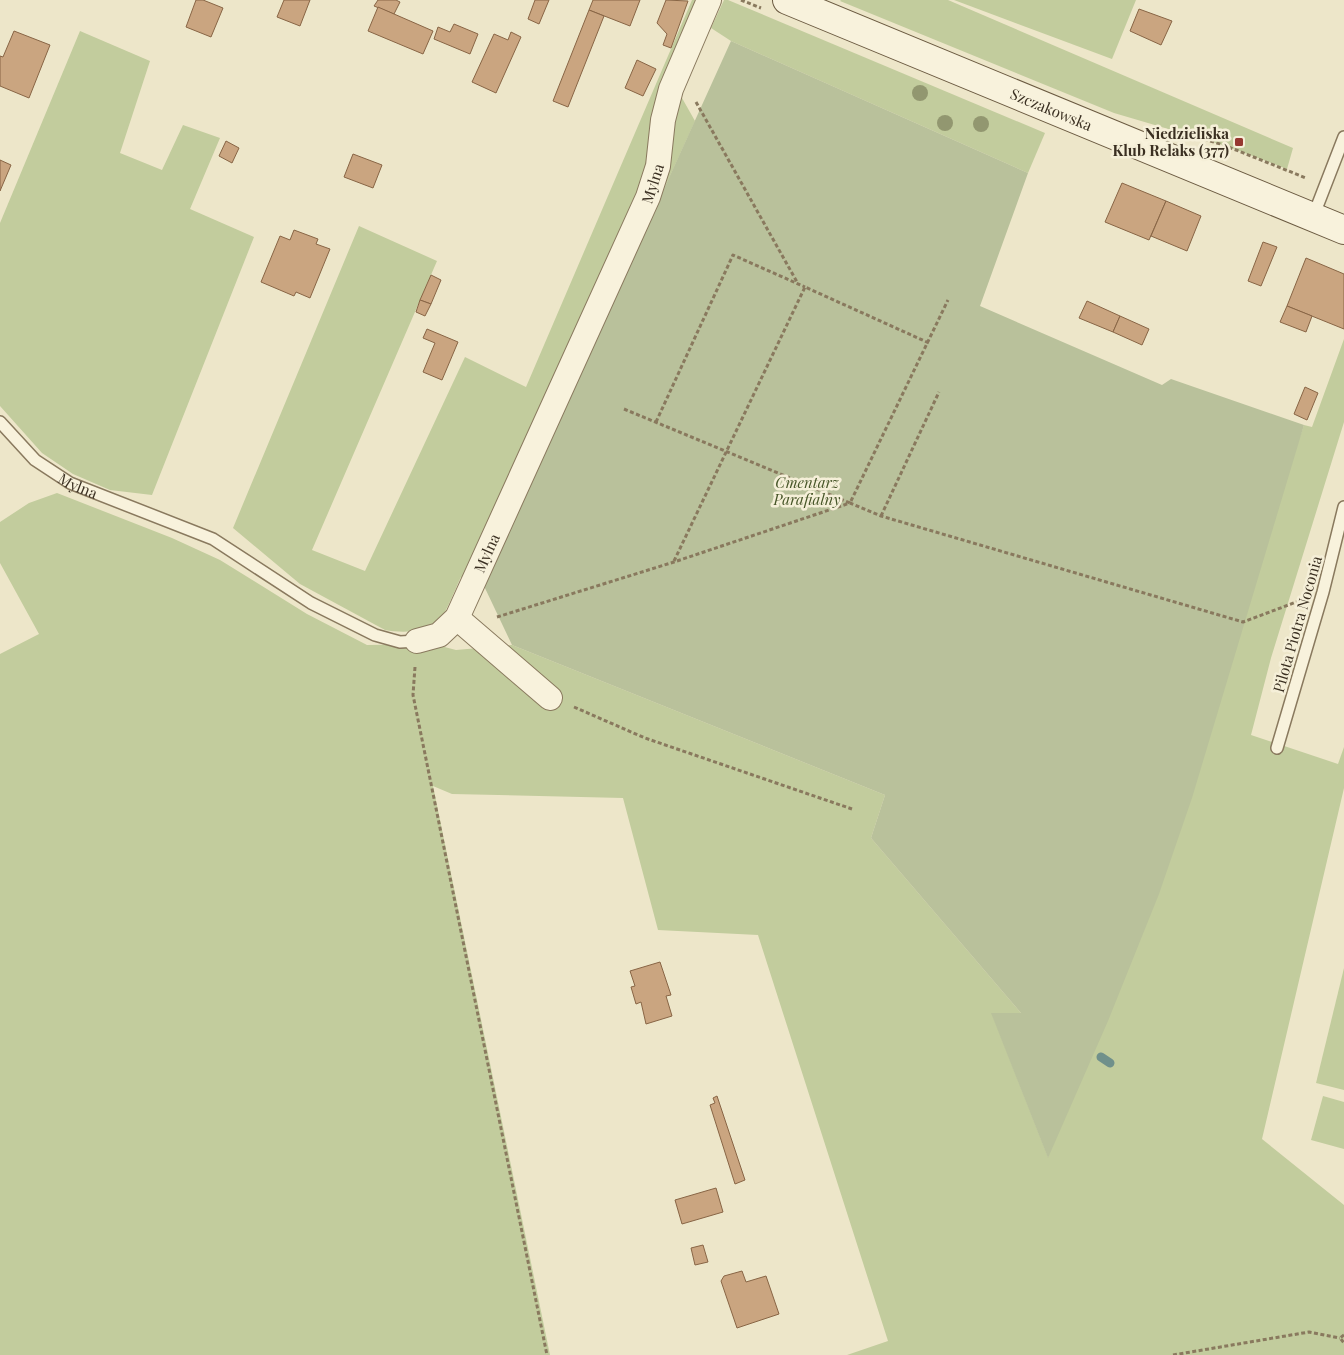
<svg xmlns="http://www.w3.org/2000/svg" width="1344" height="1355" viewBox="0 0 1344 1355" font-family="'Playfair Display',serif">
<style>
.green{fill:#c2cc9d}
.cemetery{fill:#b9c19b}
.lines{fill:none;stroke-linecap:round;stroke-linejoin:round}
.stream{stroke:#70908b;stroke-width:9}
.building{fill:#caa580;stroke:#886545}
.lane-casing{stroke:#89795e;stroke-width:14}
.street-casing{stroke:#89795e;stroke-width:26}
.secondary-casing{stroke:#6b5a41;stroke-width:30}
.path{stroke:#89795e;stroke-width:3;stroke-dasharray:4 2.5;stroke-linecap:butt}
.lane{stroke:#f8f2dc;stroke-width:11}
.street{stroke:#f8f2dc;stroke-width:24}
.secondary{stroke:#f8f2dc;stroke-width:28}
.tree{fill:#929770}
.poi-dot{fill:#963830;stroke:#f5efd8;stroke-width:2}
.labels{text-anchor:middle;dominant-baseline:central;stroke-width:5;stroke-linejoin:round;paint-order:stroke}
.street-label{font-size:15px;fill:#3a2f21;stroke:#f5efd8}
.poi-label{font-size:15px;font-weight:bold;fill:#3a2f21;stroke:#f5efd8;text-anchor:end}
.park-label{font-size:15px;font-style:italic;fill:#475628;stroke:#f5efd8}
</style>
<rect width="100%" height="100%" fill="#ede6c9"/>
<g class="green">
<path d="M692,0H702L669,75L695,121L484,586L461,577C456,587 445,616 438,622C424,633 401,633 385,630L300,584L233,528L359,226L437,261L312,550L365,571L465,357L526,387Z"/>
<path d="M724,0H728L1045,133L1028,173L731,41L711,28Z"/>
<path d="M841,0H948L1293,148L1287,169L1226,146L1114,113L840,1Z"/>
<path d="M954,0H1136L1112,59Z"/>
<path d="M80,31L150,61L120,153L162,170L183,125L220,138L190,209L254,237L152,495L110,490L73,474L42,453L0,406V223Z"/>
<path d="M1344,339V422L1271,658L1251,735L1338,764L1344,747V788L1262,1139L1344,1205V1355H847L888,1341L758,935L658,930L623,798L452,794L433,786L550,1355H0V654L39,634L0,563V522L29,503L57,493L172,538L220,560L307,614L367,645L433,644L456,650L512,645L885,795L871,838L1021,1013L992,1014L1048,1157L1304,425L1312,427Z"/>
<path d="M1344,968V1090L1316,1083Z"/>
<path d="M1323,1096L1344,1102V1149L1311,1140Z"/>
</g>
<path class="cemetery" d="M731,41L1028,173L980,306L1162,385L1171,379L1304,425L1192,798L1159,894L1108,1021L1048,1158L991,1013H1021L871,838L885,795L512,645L484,586Z"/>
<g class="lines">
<path class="stream" d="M1101,1057L1110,1063"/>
</g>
<g class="building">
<path d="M196,0H203L223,8L211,37L186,27Z"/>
<path d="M284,0H310L300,26L277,17Z"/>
<path d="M378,0H396L400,2L394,14L374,6Z"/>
<path d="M535,0H549L539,24L528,19Z"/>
<path d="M593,0H640L630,26L589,10Z"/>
<path d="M666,0L688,1L671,48L663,45L667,34L657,23Z"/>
<path d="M378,7L433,31L423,54L368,31Z"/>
<path d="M1139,9L1172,21L1161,45L1130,31Z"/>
<path d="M589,10L604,16L568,107L553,101Z"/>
<path d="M454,24L478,34L470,54L434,39L438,27L450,32Z"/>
<path d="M14,31L50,45L29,98L0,86V56L3,57Z"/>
<path d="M511,32L521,37L496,93L472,82L494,34L508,40Z"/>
<path d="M637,60L656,69L643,96L625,88Z"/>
<path d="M226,141L239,148L232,163L219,156Z"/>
<path d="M353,154L382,165L373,188L344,177Z"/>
<path d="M0,160L11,165L0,191Z"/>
<path d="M1122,183L1166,201L1149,240L1105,222Z"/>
<path d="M1166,201L1201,216L1187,251L1151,236Z"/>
<path d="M294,230L318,239L316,244L330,249L310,298L296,292L294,296L261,282L280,236L290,240Z"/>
<path d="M1263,242L1277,247L1261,286L1248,281Z"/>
<path d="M1306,258L1344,274V329L1287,306Z"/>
<path d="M431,275L441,280L431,304L420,300Z"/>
<path d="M420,300L431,304L425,316L416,312Z"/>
<path d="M1087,301L1120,316L1113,332L1079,318Z"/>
<path d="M1287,306L1312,316L1306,332L1280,322Z"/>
<path d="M1120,316L1149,329L1142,345L1113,332Z"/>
<path d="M427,329L458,342L442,380L423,372L435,343L423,338Z"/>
<path d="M1305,387L1318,393L1307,420L1294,414Z"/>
<path d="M660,962L671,995L666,996L672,1016L646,1024L641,1002L636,1004L631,987L635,986L630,971Z"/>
<path d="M717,1096L745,1180L735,1184L710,1105L715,1103L713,1098Z"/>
<path d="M716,1188L723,1212L682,1224L675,1200Z"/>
<path d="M703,1245L708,1262L695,1265L691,1248Z"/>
<path d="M742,1271L746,1282L766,1276L779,1314L737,1328L721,1281L724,1276Z"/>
</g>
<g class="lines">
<g class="lane-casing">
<g id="lane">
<path d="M1313,217L1344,137"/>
<path id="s1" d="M0,422L35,460L70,483L213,539L311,603L375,635L400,642L417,641"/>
<path d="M1277,748L1323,592L1344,507"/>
</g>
</g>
<g class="street-casing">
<g id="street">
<path d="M457,618L550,698"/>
<path id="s2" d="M417,641L439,635L457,618L648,197L658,166L663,120L671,89L709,0"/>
</g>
</g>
<g class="secondary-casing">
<g id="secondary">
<path id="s3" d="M787,0L1344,230"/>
</g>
</g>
<g class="path">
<path d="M741,0L761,8"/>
<path d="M696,102L797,282"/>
<path d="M1204,139L1226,146L1306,178"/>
<path d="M624,409L850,503L948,300"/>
<path d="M656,422L733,255L805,287"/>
<path d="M881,516L939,392"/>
<path d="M674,561L805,287L929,343"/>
<path d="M497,617L674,562L850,503L881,516L1243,622L1299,601"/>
<path d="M415,667L413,695L547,1355"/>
<path d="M574,707L645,738L852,809"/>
<path d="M1344,1335L1340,1338L1344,1343"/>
<path d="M1173,1355L1309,1332L1340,1338"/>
</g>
<use href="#lane" class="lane"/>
<use href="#street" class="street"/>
<use href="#secondary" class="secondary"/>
</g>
<g class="tree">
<circle cx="920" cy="93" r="8"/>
<circle cx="945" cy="123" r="8"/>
<circle cx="981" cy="124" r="8"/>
</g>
<rect class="poi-dot" x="1234" y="137" width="10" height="10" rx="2.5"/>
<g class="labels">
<g class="street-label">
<text stroke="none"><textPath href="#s3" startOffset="286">Szczakowska</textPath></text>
<text stroke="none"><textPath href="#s2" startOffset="524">Mylna</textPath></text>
<text stroke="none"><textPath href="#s1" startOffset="102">Mylna</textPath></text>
<text stroke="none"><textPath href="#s2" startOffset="119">Mylna</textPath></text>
<text transform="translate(1297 624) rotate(-74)">Pilota Piotra Noconia</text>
</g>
<g class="poi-label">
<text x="1229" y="133">Niedzieliska<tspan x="1229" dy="17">Klub Relaks (377)</tspan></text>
</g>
<g class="park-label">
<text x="807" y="482">Cmentarz<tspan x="807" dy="17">Parafialny</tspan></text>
</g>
</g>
</svg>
